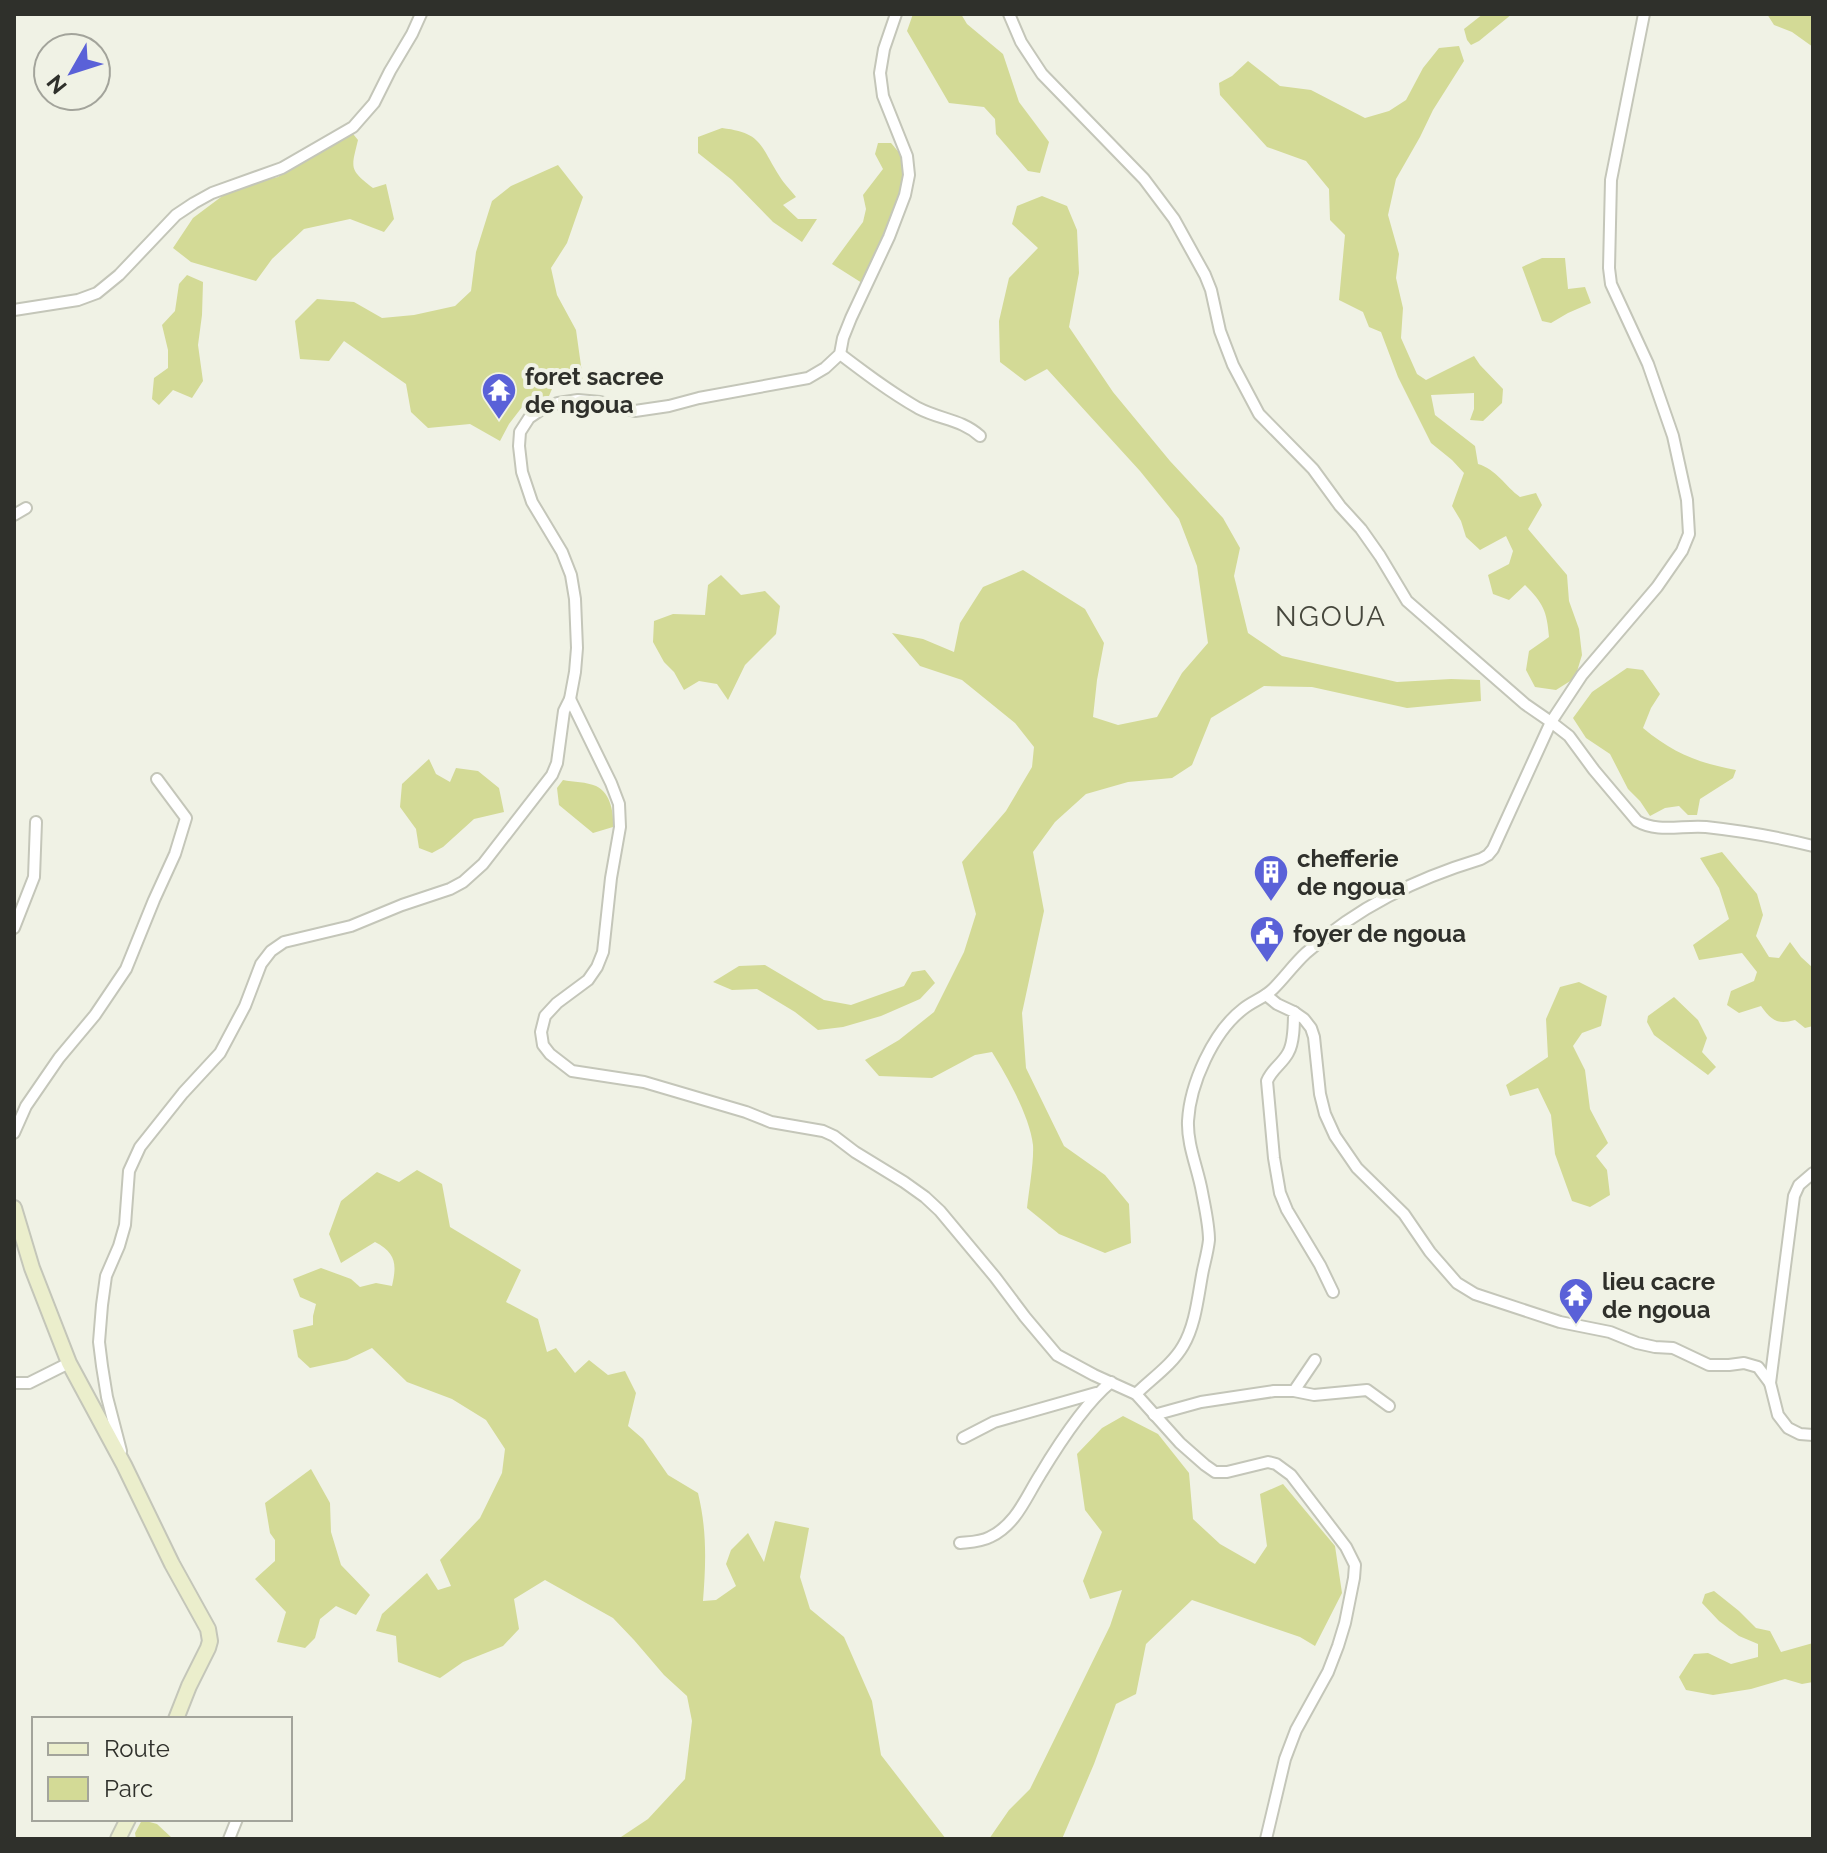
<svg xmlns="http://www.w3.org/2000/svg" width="1827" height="1853" viewBox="0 0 1827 1853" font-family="Raleway,sans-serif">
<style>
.green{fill:#d3da96}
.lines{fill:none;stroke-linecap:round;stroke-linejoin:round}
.minor-casing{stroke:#c4c6b9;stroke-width:14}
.secondary-casing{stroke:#c4c6b9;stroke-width:18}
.minor{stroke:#fff;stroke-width:10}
.secondary{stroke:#ebeecc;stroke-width:14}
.labels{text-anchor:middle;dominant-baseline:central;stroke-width:8;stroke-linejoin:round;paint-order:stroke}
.poi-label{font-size:24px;font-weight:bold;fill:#2f302b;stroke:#f0f2e5;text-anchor:start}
.quarter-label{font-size:28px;letter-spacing:2px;fill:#46473c;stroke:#f0f2e5}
</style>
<rect width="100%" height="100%" fill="#f0f2e5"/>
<g class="green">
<path d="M913,14H961L967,24L1003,54L1019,102L1049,142L1040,173L1028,171L996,134L995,119L984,107L949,103L907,31Z"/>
<path d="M1483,14H1512L1479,41L1471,45L1467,40L1464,29Z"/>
<path d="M1767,14H1813V47L1792,32L1774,25Z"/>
<path d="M1459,46L1464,61L1433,110L1420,137L1396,179L1388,215L1399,254L1396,278L1403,308L1401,338L1417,374L1426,380L1474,356L1480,365L1503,389L1502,403L1483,421L1470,420L1474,409V393L1431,395L1435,415L1475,446L1478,464C1496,469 1505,486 1520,497L1536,493L1542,505L1528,529L1567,575L1569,601L1579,629L1582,655L1575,678L1556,690L1535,687L1526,670L1529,651L1549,637C1547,611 1543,603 1525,585L1509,600L1493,594L1488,575L1509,564L1513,551L1506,536L1480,550L1466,537L1461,521L1452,506L1464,473L1452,460L1431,443L1398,377L1381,332L1369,327L1363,312L1339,300L1345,235L1330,220L1329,189L1306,161L1267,147L1220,95L1219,83L1232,76L1248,61L1280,86L1311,90L1365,118L1389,111L1406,100L1423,68L1439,48Z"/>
<path d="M722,128C763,133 760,146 780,177C784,184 791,190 796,197L783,205L798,219H817L802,242L773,222L732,180L698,153V137Z"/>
<path d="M349,129L358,140C351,169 349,169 373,188L386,184L394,219L384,232L350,219L304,229L272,259L256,281L191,262L173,248L193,218L233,188L278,177L313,151Z"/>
<path d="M878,143H891C896,149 903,156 905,164C912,197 877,255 862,283L832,264L863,222L866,209L863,195L883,169L875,154Z"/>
<path d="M558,165L583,197L567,243L551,268L557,295L576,330L583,380L557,377L549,396L529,398L509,424L500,441L470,424L428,428L411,412L406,384L344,341L329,361L300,359L295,321L317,299L354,302L382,318L414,315L455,306L471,291L476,252L492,201L511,186Z"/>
<path d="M1042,196L1067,206L1077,230L1079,273L1069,327L1113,392L1170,461L1223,518L1240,548L1234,576L1248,633L1282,656L1397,682L1451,679L1480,680L1481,701L1407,708L1312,687L1264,686L1211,718L1192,765L1172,778L1128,782L1086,794L1055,822L1033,852L1044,911L1022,1013L1026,1068L1064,1146L1105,1175L1129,1204L1131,1243L1105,1253L1059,1234L1027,1208C1029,1190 1034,1162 1033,1145C1030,1117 1007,1076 992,1052L975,1055L932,1078L879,1076L865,1060L899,1040L934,1012L964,952L976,914L962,862L1006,811L1032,767L1034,747L1015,723L962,680L920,666L892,633L923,639L954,652L960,623L983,587L1023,570L1085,609L1104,643L1097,680L1093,717L1118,725L1157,717L1182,673L1208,643L1197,566L1179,519L1140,471L1047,369L1025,381L1000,362L999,321L1009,278L1038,248L1012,224L1017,206Z"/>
<path d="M1542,258H1565L1568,289L1585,287L1591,303L1568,313L1551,323L1542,321L1522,267Z"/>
<path d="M187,275L203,282L202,315L198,345L203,381L192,398L173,390L159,405L152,399L154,378L168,368V350L162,325L175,311L179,284Z"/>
<path d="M721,575L741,595L765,591L780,606L776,634L745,665L728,700L717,684L699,681L684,690L674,672L664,662L653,642L654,621L673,614L705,615L708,585Z"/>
<path d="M1627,668L1643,670L1660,694L1651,708L1643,728C1673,753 1698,763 1736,770L1733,778L1700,799L1697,815H1688L1679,806L1665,808L1650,816L1640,801L1628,789L1610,754L1586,738L1573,718L1592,692Z"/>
<path d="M429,759L436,774L450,782L456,768L478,771L499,788L504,812L474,819L443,847L432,853L419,848L416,829L400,807L402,784Z"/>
<path d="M563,780C573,782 587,782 596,786C611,793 614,814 613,827L593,833L559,805L557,788Z"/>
<path d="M1722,852L1757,894L1763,915L1756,936L1769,957L1779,958L1790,942L1801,957L1813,968V1026L1805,1028L1795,1020C1777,1025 1771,1020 1761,1006L1739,1013L1727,1005L1731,991L1754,981L1757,972L1742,953L1699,960L1693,945L1729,919L1719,888L1700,858Z"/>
<path d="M765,965L824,1000L851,1005L904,986L912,972L925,970L935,983L920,999L881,1016L843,1027L818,1030L795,1012L757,989L732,990L713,982L739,966Z"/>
<path d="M1579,982L1607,996L1601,1026L1582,1033L1573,1046L1585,1070L1590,1109L1608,1143L1596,1156L1607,1170L1610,1195L1590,1207L1572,1201L1555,1154L1551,1115L1538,1088L1510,1096L1506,1085L1548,1057L1546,1019L1560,987Z"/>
<path d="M1674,997L1698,1020L1707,1038L1702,1052L1716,1067L1708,1075L1654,1035L1647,1022L1648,1016Z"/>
<path d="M417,1170L442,1184L450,1227L521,1270L506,1302L538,1319L547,1352L556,1348L575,1373L589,1360L608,1375L625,1371L636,1393L628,1426L643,1439L668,1475L698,1493C707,1530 706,1563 703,1601L716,1600L736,1586L726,1564L731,1550L748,1533L764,1562L775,1521L809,1528L800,1577L810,1609L844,1637L872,1701L881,1755L946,1839H618L648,1819L685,1779L692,1721L687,1696L664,1675L634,1640L613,1618L545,1580L514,1599L519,1629L503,1646L463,1662L440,1678L398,1662L396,1636L376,1631L382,1614L427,1573L438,1590L451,1586L440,1560L480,1518L502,1473L505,1449L486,1420L452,1399L407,1382L372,1348L347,1360L310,1368L298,1357L293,1330L313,1325V1316L316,1304L300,1297L293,1279L321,1268L351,1279L360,1287L376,1283L392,1286C397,1264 396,1253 375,1242L341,1263L329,1234L341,1201L377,1172L399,1182Z"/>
<path d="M1123,1416L1158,1434L1189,1473L1193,1519L1220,1544L1255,1564L1267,1546L1260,1494L1283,1484L1335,1546L1342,1593L1315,1646L1300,1637L1192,1600L1146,1644L1136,1694L1116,1704L1094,1764L1062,1839H989L1009,1810L1030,1789L1110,1626L1122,1590L1090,1599L1083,1581L1102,1532L1085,1510L1077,1454L1102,1428Z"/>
<path d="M311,1469L330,1503L331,1532L341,1565L370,1595L356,1615L336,1606L320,1619L315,1638L305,1648L277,1642L286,1612L255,1579L275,1561V1540L270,1533L265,1503Z"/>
<path d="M1714,1591L1739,1611L1756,1628L1770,1631L1781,1652L1813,1643V1682L1802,1684L1785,1679L1751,1689L1713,1695L1686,1690L1679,1677L1694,1654L1708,1653L1731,1664L1758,1657V1644L1739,1636L1719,1621L1702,1603L1705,1594Z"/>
<path d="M142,1820L157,1824L173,1839H136L135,1833Z"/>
</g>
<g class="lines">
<g class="minor-casing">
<g id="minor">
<path d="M1009,14L1021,42L1042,74L1144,179L1174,219L1205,275L1211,290L1220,331L1233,365L1259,414L1313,469L1340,506L1361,529L1380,556L1407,601L1525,704L1551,722L1569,736L1594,770L1637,821C1657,833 1683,825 1706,827C1742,831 1778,837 1813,846"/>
<path d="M14,310L78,300L97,293L119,275L176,215L194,203L212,193L282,168L353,127L374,103L390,71L412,34L421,14"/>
<path d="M840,354C865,373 890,392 918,408C941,420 961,419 980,436"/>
<path d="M14,515L26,508"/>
<path d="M570,699L611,783L619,804L620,827L611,878L603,952L597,967L588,980L557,1003L545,1016L541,1032L543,1045L550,1054L572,1071L644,1082L746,1112L771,1122L823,1131L834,1136L855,1152L904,1182L925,1197L940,1211L995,1277L1025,1317L1057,1355L1094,1375L1136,1394L1180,1443L1205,1465L1215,1472H1227L1268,1462L1276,1464L1291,1475L1346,1547L1355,1565L1354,1578L1345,1623L1338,1646L1328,1672L1296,1730L1285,1759L1266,1839"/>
<path d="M14,928L34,877L36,822"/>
<path d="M1266,995L1277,1004L1294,1012C1294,1024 1294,1043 1288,1053C1282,1064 1272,1069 1267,1081L1274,1158L1280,1193L1287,1210L1320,1265L1333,1292"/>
<path d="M1294,1012L1304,1019L1311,1028L1314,1037L1320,1094L1325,1114L1335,1136L1357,1168L1404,1214L1430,1252L1457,1283L1475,1294L1560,1322L1610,1332L1637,1343L1655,1347L1673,1348L1709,1365H1729L1744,1363L1758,1367L1770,1383"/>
<path d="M14,1133L26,1106L59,1058L95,1015L126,969L154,900L175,854L186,818L157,779"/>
<path d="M1813,1173L1799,1185L1794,1196L1770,1383L1778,1415L1788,1428L1800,1434L1813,1435"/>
<path d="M14,1383H29L69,1363"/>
<path d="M1294,1391L1315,1360"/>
<path d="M1136,1394C1151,1379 1172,1365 1183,1346C1196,1324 1198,1295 1203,1270C1205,1261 1208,1250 1209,1240C1209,1225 1205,1208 1202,1192C1198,1169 1187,1145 1188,1121C1190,1084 1213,1032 1243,1009C1253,1001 1264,998 1273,989C1285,977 1294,964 1306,953C1358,907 1415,879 1481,859L1488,855L1493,849L1551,722L1582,675L1657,587L1682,551L1689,534L1687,500L1673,436L1648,364L1611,284L1609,268L1611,180L1644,14"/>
<path d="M1154,1415L1201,1402L1274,1391H1294L1314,1395L1367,1390L1389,1406"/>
<path d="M963,1438L994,1422L1096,1393"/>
<path d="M121,1451L107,1397L102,1366L99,1342L102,1305L106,1276L119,1246L125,1225L129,1171L140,1147L183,1093L220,1053L245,1006L261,964L271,951L284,942L351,926L402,905L450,889L463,882L483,864L552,775L557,763L564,711L570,699L575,672L577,648L575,599L571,575L562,552L532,502L522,472L519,446L520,432L529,418L545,407L558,403L578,400L600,402L635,411L669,406L699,398L808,378L825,368L840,354L843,338L851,318L889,237L905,195L909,175L907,156L883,96L880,73L884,49L896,14"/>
<path d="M960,1543C970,1542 981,1542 990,1537C1016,1525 1026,1497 1040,1475C1058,1445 1084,1404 1111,1382"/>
<path d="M229,1839L237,1819"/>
</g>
</g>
<g class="secondary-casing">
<g id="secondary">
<path d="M14,1208L32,1268L69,1363L124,1465L172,1564L208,1629L210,1641L208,1648L189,1686L176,1719"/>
<path d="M118,1839L128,1819"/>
</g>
</g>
<use href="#minor" class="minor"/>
<use href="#secondary" class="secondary"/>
</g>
<defs>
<g id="temple-pin" transform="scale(1.8)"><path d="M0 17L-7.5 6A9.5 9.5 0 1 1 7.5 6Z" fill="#5a61d8" stroke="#f0f2e5"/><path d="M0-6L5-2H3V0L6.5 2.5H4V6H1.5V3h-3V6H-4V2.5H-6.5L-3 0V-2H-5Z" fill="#fff"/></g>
<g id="building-pin" transform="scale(1.8)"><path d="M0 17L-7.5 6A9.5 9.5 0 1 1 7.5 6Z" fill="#5a61d8" stroke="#f0f2e5"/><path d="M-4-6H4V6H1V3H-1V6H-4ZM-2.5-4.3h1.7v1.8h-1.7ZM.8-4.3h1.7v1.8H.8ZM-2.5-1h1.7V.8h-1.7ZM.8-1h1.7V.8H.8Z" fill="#fff"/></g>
<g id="civic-pin" transform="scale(1.8)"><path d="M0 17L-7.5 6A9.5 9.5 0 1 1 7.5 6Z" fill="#5a61d8" stroke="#f0f2e5"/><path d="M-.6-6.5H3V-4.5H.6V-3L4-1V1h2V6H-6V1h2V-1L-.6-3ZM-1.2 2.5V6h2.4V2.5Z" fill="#fff"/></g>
</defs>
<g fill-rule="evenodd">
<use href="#temple-pin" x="499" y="390"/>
<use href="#building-pin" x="1271" y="872"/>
<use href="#civic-pin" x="1267" y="933"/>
<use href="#temple-pin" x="1576" y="1295"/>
</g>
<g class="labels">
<g class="poi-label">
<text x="525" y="376">foret sacree<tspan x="525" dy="28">de ngoua</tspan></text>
<text x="1297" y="858">chefferie<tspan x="1297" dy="28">de ngoua</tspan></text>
<text x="1293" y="933">foyer de ngoua</text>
<text x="1602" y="1281">lieu cacre<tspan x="1602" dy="28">de ngoua</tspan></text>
</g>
<g class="quarter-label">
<text x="1331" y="616">NGOUA</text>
</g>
</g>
<rect width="1827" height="1853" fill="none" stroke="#2f302b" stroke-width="32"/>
<rect x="32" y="1717" width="260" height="104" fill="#f0f2e5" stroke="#a3a49b" stroke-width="2"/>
<rect x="48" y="1743" width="40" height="12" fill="#ebeecc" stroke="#a3a49b" stroke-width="2"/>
<text x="104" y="1757" font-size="24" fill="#2f302b">Route</text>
<rect x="48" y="1777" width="40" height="24" fill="#d3da96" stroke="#a3a49b" stroke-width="2"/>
<text x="104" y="1797" font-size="24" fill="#2f302b">Parc</text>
<g transform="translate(72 72) rotate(231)"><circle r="38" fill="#f0f2e5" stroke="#a3a49b" stroke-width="2"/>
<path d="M0-6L14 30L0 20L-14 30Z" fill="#5a61d8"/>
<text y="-12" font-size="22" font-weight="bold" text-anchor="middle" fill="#2f302b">N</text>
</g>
</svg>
